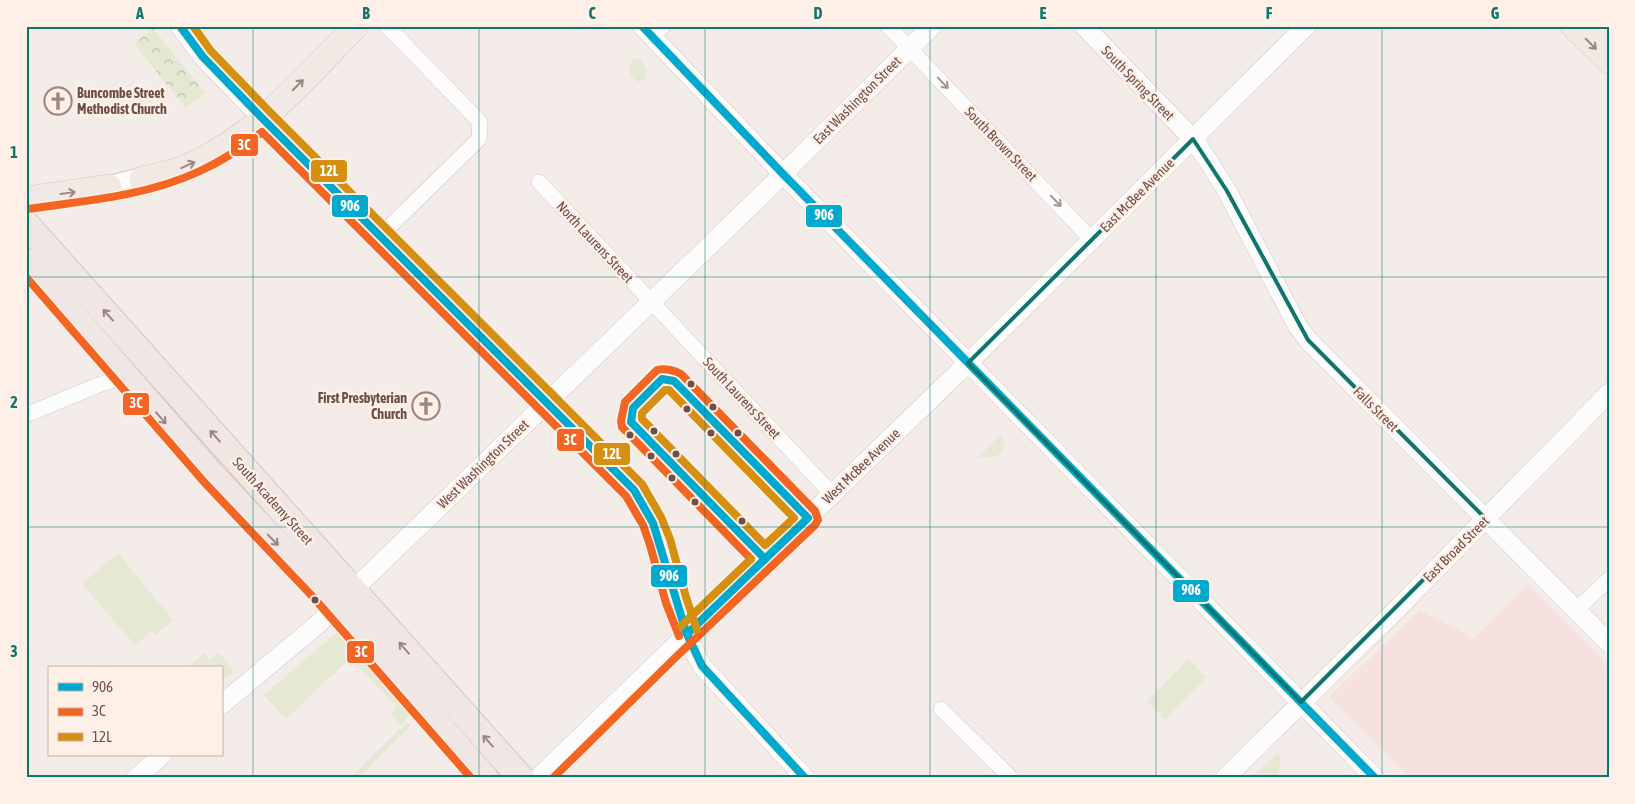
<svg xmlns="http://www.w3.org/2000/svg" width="1635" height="804" viewBox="0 0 1635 804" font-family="'Asap Condensed',sans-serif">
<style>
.commercial{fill:#f7e1de}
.green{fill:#e5e9d3}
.forest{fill:url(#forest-crowns)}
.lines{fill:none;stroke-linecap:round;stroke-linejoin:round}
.minor-casing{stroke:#d2c8c5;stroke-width:16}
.tertiary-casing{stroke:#d2c8c5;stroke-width:20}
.secondary-casing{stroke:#d3c8c4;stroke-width:24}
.primary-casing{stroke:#d3c7c5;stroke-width:26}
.trunk-casing{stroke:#d3c7c5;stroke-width:28}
.minor{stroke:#fdfcfc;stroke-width:15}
.tertiary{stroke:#fdfcfc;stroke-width:19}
.secondary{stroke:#fdfcfc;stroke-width:22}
.primary{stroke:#f1e9e4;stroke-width:25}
.trunk{stroke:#f0e6e4;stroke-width:26}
.bus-1-casing{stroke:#fef0e7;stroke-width:11}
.bus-2-casing{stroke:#fef0e7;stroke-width:11}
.bus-3-casing{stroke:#fef0e7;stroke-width:11}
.bus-1{stroke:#00a9ce;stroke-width:8}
.bus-2{stroke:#f26522;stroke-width:8}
.bus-3{stroke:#d59012;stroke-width:8}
.oneway{stroke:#9d8580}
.oneway2{stroke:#a89491}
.oneway3{stroke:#9d8480}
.marked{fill:none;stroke:#0f766e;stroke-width:4;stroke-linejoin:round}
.grid{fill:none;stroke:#0f766e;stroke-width:1;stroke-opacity:0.55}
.bus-dot{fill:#704f4a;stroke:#fef0e7;stroke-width:2}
.labels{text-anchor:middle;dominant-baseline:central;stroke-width:5;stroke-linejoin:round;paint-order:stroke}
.street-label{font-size:14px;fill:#704f4a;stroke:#fef0e7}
.poi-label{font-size:14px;font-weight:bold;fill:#704f4a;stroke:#fef0e7;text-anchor:start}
.line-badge{stroke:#fef0e7;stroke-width:2}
.badge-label{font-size:14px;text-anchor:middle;font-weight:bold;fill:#fff}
.neatline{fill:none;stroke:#0f766e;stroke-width:2}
.grid-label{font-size:16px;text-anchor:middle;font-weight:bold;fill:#0f766e}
</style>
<defs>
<pattern id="forest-crowns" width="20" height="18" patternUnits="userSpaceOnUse" patternTransform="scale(1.25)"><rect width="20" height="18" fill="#e5e9d3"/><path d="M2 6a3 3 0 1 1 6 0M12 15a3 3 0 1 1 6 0" fill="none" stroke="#bebfad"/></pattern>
</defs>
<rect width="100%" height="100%" fill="#f4ece8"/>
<path class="commercial" d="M1528,585L1609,666V778H1410L1329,697L1420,610L1474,638Z"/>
<g class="green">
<path d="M634,59H641L647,70L646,78L640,82C630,80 626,67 634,59Z"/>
<path d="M1000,435L1005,445C1001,459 990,458 978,457Z"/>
<path d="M118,553L173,620L155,635L152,631L135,645L82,584Z"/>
<path d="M341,629L416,709L401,725L390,714L397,707L350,658L286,719L264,695Z"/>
<path d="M204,653L210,660L219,653L234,671L221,682V668H188Z"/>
<path d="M1188,659L1206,677L1165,720L1147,701Z"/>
<path d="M406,723L410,724L409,728L358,778H349Z"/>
<path d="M1279,752L1280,766L1278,778H1251Z"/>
</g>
<path class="forest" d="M153,28L205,93L186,108L134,44Z"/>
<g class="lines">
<g class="minor-casing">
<g id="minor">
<path d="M888,26L1092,240"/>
<path d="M652,37L663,26"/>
<path d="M539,182L832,494"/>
<path d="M380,236L479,139L480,122L387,26"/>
<path d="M26,415L96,386L125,376"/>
<path d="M1576,610L1609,579"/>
<path d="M941,709L1011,778"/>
</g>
</g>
<g class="tertiary-casing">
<g id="tertiary">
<path d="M180,26L203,57L263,119L634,490C641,501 648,512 653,523C672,570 677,622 702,666L805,778"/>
<path d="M642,26L783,174L1375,778"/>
<path d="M1084,26L1193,139L1209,162L1227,191L1297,325L1308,340L1609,643"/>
<path d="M221,705L318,624L771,186L932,26"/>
<path d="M136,778L162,755"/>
<path d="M538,778L968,363L1306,26"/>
<path d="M1225,778L1394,612L1609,393"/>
</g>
</g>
<g class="secondary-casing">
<path id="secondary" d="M109,187L142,179"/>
</g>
<g class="primary-casing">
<g id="primary">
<path d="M1573,26L1609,61"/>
<path d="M1601,26L1609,34"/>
<path d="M142,179C156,176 172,173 186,167C255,138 304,79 356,26"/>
<path d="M26,199L109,187"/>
</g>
</g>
<g class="trunk-casing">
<g id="trunk">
<path d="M26,224L521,778"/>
<path d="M26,262L212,475L320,590L485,778"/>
</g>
</g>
<use href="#minor" class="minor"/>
<use href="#tertiary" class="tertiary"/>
<use href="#secondary" class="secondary"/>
<use href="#primary" class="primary"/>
<use href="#trunk" class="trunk"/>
<g class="bus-1-casing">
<g id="bus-1">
<path d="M180,26L203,57L263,119L634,490L653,523L686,632L702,666L805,778"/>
<path d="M642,26L783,174L1375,778"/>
<path d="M662,379L674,381L808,518L765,559L631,422L633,408Z"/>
<path d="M688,633L765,559"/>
</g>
</g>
<g class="bus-2-casing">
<g id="bus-2">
<path d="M27,209C85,201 147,196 200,171C222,161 243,147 262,132L626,496L643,525L650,545L666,603L679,636"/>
<path d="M26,277L204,482L313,597L471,778"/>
<path d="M553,778L677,656L815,525L818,520L815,511L681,374C675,370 664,368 657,370L625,402L621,421L622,427L751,559"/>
</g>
</g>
<g class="bus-3-casing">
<g id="bus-3">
<path d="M193,26L211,51L270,112L642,484L661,517L670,539L686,597L697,630"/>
<path d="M665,390H669L794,518L765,545L642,419V413Z"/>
<path d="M681,626L751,559"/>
</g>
</g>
<use href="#bus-1" class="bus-1"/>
<use href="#bus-2" class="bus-2"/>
<use href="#bus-3" class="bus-3"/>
</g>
<defs><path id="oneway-shaft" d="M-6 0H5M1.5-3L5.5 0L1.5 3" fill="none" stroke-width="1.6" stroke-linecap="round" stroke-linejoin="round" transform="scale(1.25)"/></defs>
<g class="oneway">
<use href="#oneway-shaft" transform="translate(1591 44) rotate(45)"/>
<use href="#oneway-shaft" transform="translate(298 85) rotate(-45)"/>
<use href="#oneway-shaft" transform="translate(188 165) rotate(-24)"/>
<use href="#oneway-shaft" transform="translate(68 193) rotate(-8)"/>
</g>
<g class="oneway2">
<use href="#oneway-shaft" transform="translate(943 83) rotate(46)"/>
<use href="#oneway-shaft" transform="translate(1056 201) rotate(46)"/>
</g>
<g class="oneway3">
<use href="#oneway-shaft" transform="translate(108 315) rotate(-132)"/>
<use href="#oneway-shaft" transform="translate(161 418) rotate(49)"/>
<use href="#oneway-shaft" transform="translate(215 436) rotate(-132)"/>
<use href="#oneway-shaft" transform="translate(273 540) rotate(46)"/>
<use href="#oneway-shaft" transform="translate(404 648) rotate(-131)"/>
<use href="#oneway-shaft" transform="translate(488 741) rotate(-132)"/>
</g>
<path class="marked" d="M1193,139L1227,191L1308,340L1485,518L1301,702L968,363Z"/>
<path class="grid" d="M253,26V778M479,26V778M705,26V778M930,26V778M1156,26V778M1382,26V778M26,277H1609M26,527H1609"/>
<defs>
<g id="church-ring" transform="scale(1.4375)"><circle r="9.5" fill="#fef0e7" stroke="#9e8681" stroke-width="1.5"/><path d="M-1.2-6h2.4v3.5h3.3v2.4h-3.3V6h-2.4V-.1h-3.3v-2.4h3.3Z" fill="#9e8681"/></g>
</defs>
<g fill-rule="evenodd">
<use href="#church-ring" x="58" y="101"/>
<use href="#church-ring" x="426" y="406"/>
</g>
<g class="bus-dot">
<circle cx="691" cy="384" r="4.5"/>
<circle cx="713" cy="407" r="4.5"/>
<circle cx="687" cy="409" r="4.5"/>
<circle cx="654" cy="431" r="4.5"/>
<circle cx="711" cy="433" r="4.5"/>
<circle cx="738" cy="433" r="4.5"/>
<circle cx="630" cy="435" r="4.5"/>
<circle cx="676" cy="454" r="4.5"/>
<circle cx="651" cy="456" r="4.5"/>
<circle cx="672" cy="478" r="4.5"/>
<circle cx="695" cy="502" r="4.5"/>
<circle cx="742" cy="521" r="4.5"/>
<circle cx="315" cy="600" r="4.5"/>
</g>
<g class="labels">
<g class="street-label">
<text transform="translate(1138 83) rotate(46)">South Spring Street</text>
<text transform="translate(857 100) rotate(-45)">East Washington Street</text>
<text transform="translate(1001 144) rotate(46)">South Brown Street</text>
<text transform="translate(1137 195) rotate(-45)">East McBee Avenue</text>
<text transform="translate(595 242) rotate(47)">North Laurens Street</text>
<text transform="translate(742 398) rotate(47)">South Laurens Street</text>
<text transform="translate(1376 409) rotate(45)">Falls Street</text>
<text transform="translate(483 464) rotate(-44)">West Washington Street</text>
<text transform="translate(861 466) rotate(-44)">West McBee Avenue</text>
<text transform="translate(273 501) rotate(48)">South Academy Street</text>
<text transform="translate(1456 549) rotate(-45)">East Broad Street</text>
</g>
<g class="poi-label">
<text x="77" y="93">Buncombe Street<tspan x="77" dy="16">Methodist Church</tspan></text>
<text x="407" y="398" text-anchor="end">First Presbyterian<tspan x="407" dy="16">Church</tspan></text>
</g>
</g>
<g class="line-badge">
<rect x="230" y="133" width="29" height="24" rx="5" fill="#f26522"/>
<rect x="310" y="159" width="38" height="24" rx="5" fill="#d59012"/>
<rect x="331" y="194" width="38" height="24" rx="5" fill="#00a9ce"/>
<rect x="805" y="204" width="38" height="24" rx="5" fill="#00a9ce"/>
<rect x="122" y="392" width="28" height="24" rx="5" fill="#f26522"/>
<rect x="556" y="428" width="29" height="24" rx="5" fill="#f26522"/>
<rect x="593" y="442" width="38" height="24" rx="5" fill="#d59012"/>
<rect x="650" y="564" width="38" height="24" rx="5" fill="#00a9ce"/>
<rect x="1172" y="579" width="38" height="24" rx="5" fill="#00a9ce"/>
<rect x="346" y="640" width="29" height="24" rx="5" fill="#f26522"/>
</g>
<g class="badge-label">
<text x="244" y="150">3C</text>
<text x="329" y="176">12L</text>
<text x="350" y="211">906</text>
<text x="824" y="220">906</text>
<text x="136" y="408">3C</text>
<text x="570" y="445">3C</text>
<text x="612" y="459">12L</text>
<text x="669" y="581">906</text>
<text x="1191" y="595">906</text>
<text x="361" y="657">3C</text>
</g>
<rect width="1635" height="804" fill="none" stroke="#fef0e7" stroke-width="55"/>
<rect x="48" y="666" width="175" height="90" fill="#fef0e7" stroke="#c5b0a8"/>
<rect x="58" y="683" width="25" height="8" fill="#00a9ce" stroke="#c5b0a8"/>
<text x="92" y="692" font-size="15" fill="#704f4a">906</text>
<rect x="58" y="708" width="25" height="8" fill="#f26522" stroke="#c5b0a8"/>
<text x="92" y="716" font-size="15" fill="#704f4a">3C</text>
<rect x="58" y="733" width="25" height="8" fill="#d59012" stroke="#c5b0a8"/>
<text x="92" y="742" font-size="15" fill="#704f4a">12L</text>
<rect x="28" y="28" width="1580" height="748" class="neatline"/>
<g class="grid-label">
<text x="140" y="19">A</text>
<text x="366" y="19">B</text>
<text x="592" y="19">C</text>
<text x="818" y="19">D</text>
<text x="1043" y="19">E</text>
<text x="1269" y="19">F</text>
<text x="1495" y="19">G</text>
<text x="14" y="158">1</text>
<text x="14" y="408">2</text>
<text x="14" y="657">3</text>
</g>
</svg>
